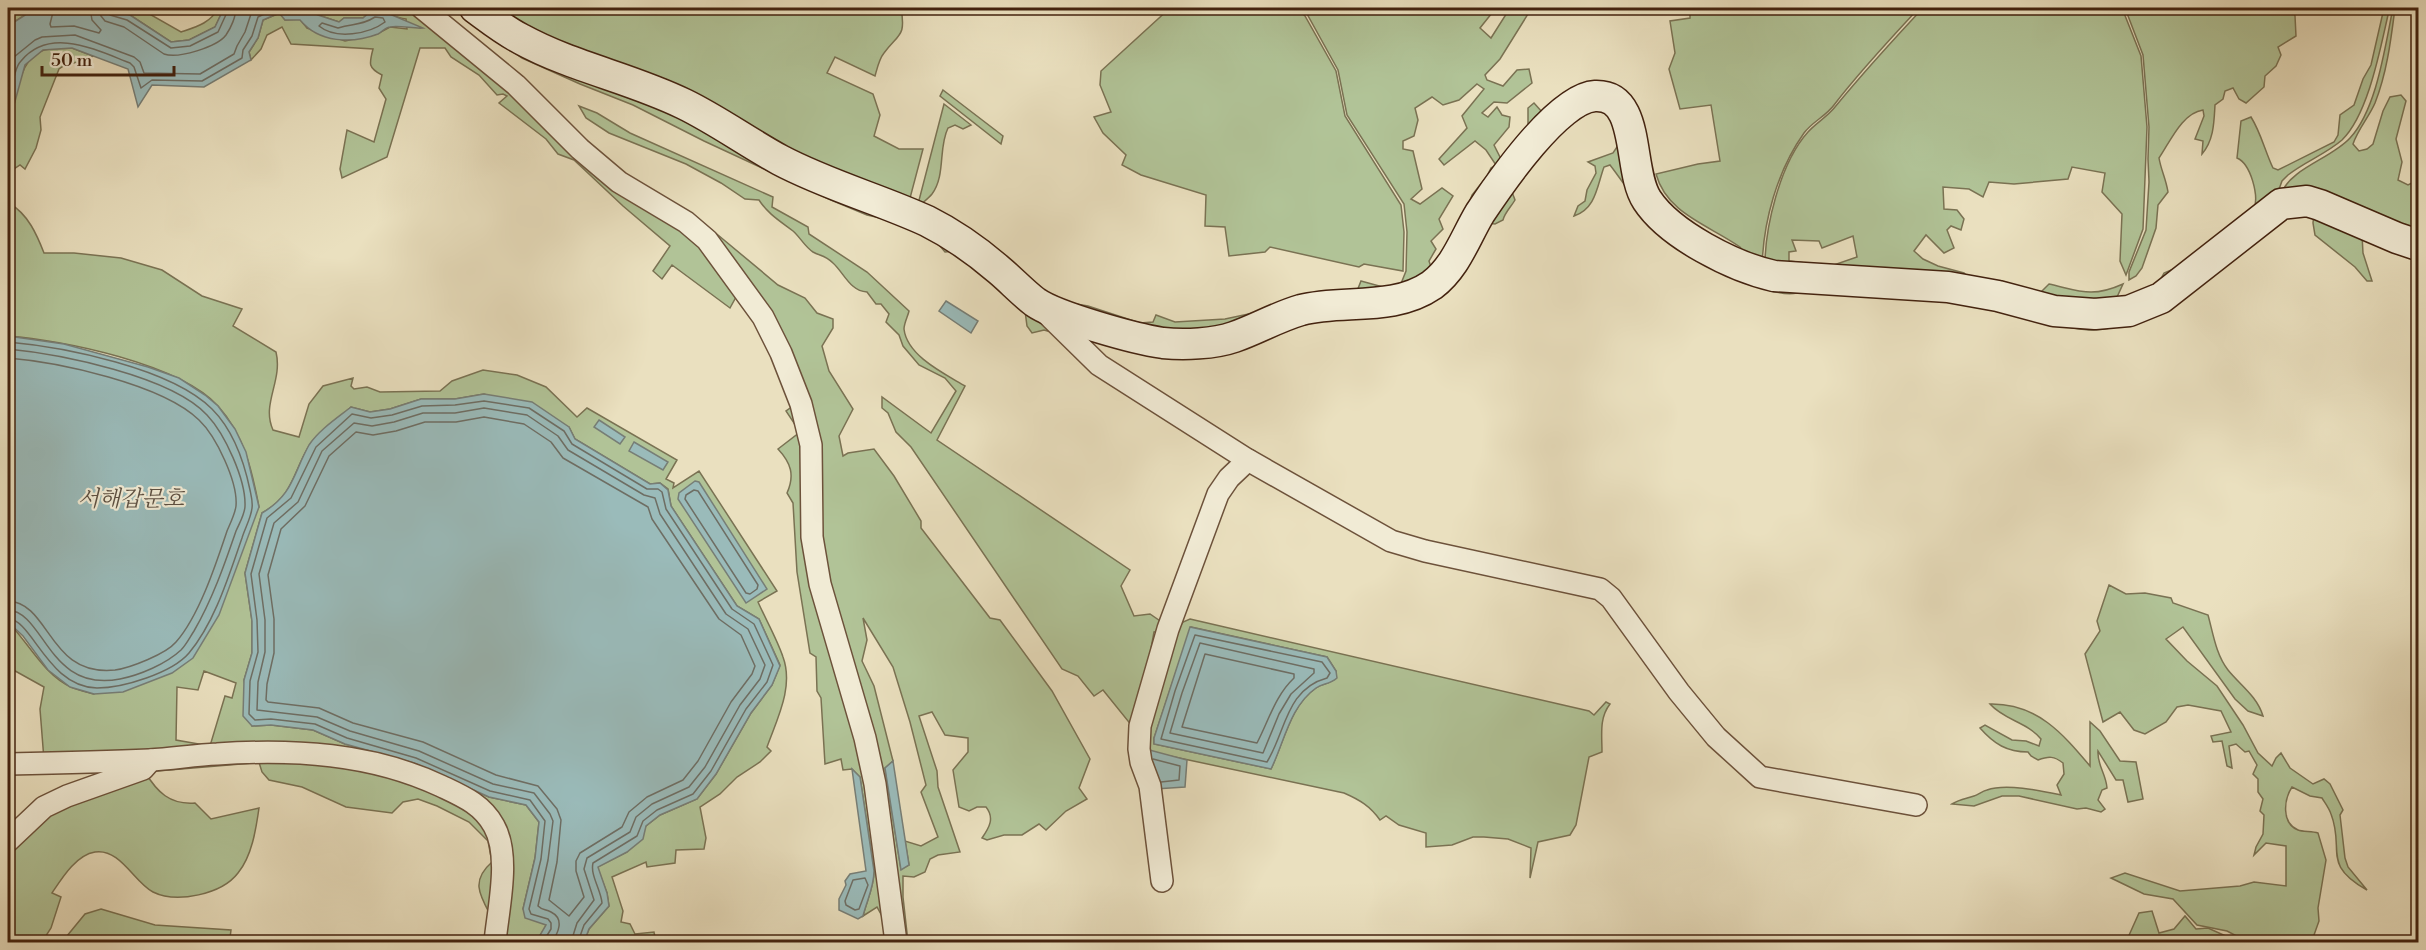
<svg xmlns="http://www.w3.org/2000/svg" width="2426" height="950" viewBox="0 0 2426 950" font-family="'Libre Bodoni','Noto Serif KR',serif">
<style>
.green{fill:#b1c397;stroke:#7a7253;stroke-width:1.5;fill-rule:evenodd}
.water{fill:#9abbba;stroke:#777e76;stroke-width:1.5}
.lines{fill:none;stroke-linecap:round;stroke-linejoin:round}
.shore{stroke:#6e6e64;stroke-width:1.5}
.street-casing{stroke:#6d523b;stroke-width:24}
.secondary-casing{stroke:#43220f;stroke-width:33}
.street{stroke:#f1ebd5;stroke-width:21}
.secondary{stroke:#f1ebd5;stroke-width:30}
.labels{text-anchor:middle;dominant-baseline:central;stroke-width:4.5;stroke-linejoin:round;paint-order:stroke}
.water-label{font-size:22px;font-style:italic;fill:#5d5042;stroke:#f1ebd5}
</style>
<rect width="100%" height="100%" fill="#eae0bf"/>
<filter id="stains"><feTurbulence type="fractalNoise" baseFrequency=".00333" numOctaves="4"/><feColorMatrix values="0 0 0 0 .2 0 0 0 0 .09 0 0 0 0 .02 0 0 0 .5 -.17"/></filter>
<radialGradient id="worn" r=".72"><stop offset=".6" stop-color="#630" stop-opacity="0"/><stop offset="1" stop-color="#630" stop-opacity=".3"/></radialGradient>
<g class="green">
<path d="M8,8H36L8,26Z"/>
<path d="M102,8H139L181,32C196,27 211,23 218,8H224L215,27L189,40L171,42L130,15Z"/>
<path d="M306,8H419L686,224L736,297L730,308L672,265L662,279L653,271L670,246L623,206L574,160L558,154L546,139L499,103L507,96L503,94L497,95L479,75L451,57L445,48H420L387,157L342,178L340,169L347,130L374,142L386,99L379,88L382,75C368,68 369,64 373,49L291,44L282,27L267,35L261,49L251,60L249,52L258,38L263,20L280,13L285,20L300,19L307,28L345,41L377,34L390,27L407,29L406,19C387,17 381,3 363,18H344L339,22L318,15Z"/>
<path d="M452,8H469L959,243L1051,332L1044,330L1032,333L1027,326L1025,311L956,251L945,252L935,240L898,222L867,215L831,200L704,141L633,105L580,84L522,58Z"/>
<path d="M485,8H901C906,37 899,33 884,53C879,59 877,69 875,76L835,57L827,73L873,94L880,115L874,136L899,149H923L909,202L906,206Z"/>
<path d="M1170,8H1296L1305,16L1336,71L1345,116L1401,205L1404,232L1403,271L1364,264L1359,267L1270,247L1265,252L1229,256L1225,227L1205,226L1206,195L1141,175L1122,165L1126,155L1103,133L1094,117L1111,112L1100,85L1101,71Z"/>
<path d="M1300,8H1496L1480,28L1491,38L1510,8H1518L1528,14L1500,59L1485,75L1487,80L1503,86L1517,70L1529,69L1532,83L1507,103L1494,102L1482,113L1488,117L1497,107L1502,115L1510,117L1509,127L1494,145L1502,161L1528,130V108L1534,103L1543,113C1549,110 1553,106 1558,102C1580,87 1608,85 1629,102C1637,126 1637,151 1643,175C1653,218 1707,242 1743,260L1744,252L1740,247C1709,225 1667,214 1656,174L1698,164L1720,161L1711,105L1680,109L1669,69L1675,53L1670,21L1690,18V8H1919C1890,39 1860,71 1834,105C1826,116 1812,122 1804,133C1777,171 1763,222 1762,268C1734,265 1673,227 1655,205C1648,197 1643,186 1640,176C1634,152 1635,127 1627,103C1614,93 1600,89 1584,95C1549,109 1497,181 1477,214C1467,230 1460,251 1447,265C1437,277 1424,286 1409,290L1400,286L1406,271L1407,232L1404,204L1347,115L1338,70L1307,14ZM1477,84L1484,89L1462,116L1467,128L1439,159L1444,165L1475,141L1486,150L1496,165L1491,168L1487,176L1472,195L1469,203L1470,214L1448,254L1431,267L1429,261L1436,249L1431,241L1443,229L1439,219L1453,196L1442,188L1420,204L1411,199L1422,189L1413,151L1403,149V141L1414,136L1418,120L1415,108L1432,97L1443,105L1459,100Z"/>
<path d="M1923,8H2122L2141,56L2147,127L2143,229L2126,275L2120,261L2122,214L2102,192L2105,173L2072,167L2068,179L2014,184L1989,182L1983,197L1969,189L1943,187L1944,209L1957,210L1964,219L1961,230L1951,226L1947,230L1954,248L1944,253L1926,235L1914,251L1923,259L1938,266L1964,273L1974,284L2041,292L2049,284C2080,291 2092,298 2123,284L2117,297L2100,309L1765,270C1764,229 1780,163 1808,132C1816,123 1827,117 1835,107C1863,73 1893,40 1923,8ZM1853,236L1857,257L1831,266L1789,261V252L1796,251L1792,240L1819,241L1822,248Z"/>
<path d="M2125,8H2292L2295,16L2296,36L2278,47L2281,55L2276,66L2265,76L2264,87L2246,103L2239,99L2233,88L2225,91L2223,99L2215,105C2214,122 2214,140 2202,154L2203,141L2195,139L2204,116L2203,110C2182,113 2170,142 2159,158C2161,170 2166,179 2168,192L2158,205L2156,228L2142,268L2136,276L2129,280V272L2146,230L2149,182L2148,159L2149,127L2143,55Z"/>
<path d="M2384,8H2389L2388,15C2380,50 2368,115 2342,140C2326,154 2304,162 2288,175L2282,181L2278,192L2184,275L2157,286L2164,273L2183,265L2254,209C2259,196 2251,164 2237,158L2241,121L2251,117C2261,133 2265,151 2273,168L2278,170L2334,142L2338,135L2340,115L2354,105L2363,79L2371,65Z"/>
<path d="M2393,8H2395C2391,39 2387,73 2375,103C2369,117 2358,129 2353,144L2359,151L2367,149L2373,144L2383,111L2390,97L2401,95L2406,101L2396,139L2402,162L2398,180L2408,185L2416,181L2418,176V241L2282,192C2292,168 2332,158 2350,138C2377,109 2385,46 2393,8Z"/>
<path d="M72,48L93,56L79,63H68L59,69L40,117L41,130L36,148L25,169L20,165L14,169L10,204C28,214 37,235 44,253H74L121,258L162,270L202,296L242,309L233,326L276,352C283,381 261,404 273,430L299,437L309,404L323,386L353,378L351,386L354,389L367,387L380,392L440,391L452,381L483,370L517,375L546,387L577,417L587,408L677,460L666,479L674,483L673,488L699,471L777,591L758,602C766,620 777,639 783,657C794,687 777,719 767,747L771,751L760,762L737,777L720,794L700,807L706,838L704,849L676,850L675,863L647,867L646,862L612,877L623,911L621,922L630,924L635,934L654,932L656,942H584L589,929L609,906L607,893L597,867L627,852L646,826L660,815L697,799L716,774L751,713L772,685L780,665L759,619L737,606L671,506L668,489L660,483L650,484L575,439L569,427L484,394L455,399H421L390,409L370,412L351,407C338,419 318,431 309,446C292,474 294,495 262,513L245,573L252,621V653L244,680L252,726L271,725L313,730L345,744L414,763L489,797L526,805L539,822L535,858L523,909L547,925L536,942H502L495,817L352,753L44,760L40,709L44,687L8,667V622C28,642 44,675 71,687C78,690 87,692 94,694L259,507C252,470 244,435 218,406C180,364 63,340 8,336V119C19,97 17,59 44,50C52,48 64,49 72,48ZM204,671L236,683L232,698L225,696L210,746L176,740L177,687L198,690Z"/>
<path d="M943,90L1003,136L1001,144L940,96Z"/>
<path d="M1600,100L1620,110C1629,134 1626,159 1634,183C1648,224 1710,257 1748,272C1768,280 1791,281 1812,283C1808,286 1802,291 1797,293C1762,300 1675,245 1652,220C1636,203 1624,183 1610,165L1604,167C1597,186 1596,209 1574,216L1578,206L1585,201L1587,190L1596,173L1595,166L1588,162L1613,153L1617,147C1617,140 1619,131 1617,124C1615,118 1609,114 1604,111C1574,99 1531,162 1515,183L1512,192L1515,200C1511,207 1505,212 1503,220L1495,224L1487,223L1460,272L1424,298L1410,304L1412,299C1425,293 1440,285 1450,274C1463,260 1469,242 1478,226C1500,188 1555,105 1600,100Z"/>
<path d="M944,104L971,125L963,129L955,125L948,128C938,148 946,175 932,194C928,199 922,203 917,208Z"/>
<path d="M579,106L597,113L630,133L773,197L772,207L808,227L809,234L867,272L909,311C908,316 904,323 904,329C907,356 945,374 965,386L937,440L1130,570L1121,586L1134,616L1150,614L1166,625L1164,631L1154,632L1147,671L1132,726L1103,690L1094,696L1078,676L1062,669L911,447L896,432L888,413L882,408V397L931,433L956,391L945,378L919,365L903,346L899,335L886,322L889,314L881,304H876L867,292C850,291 844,273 833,263C825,255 820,256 813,252C805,247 800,237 793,231C780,221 768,214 759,200L745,199L721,183L686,164L609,133L586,118Z"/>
<path d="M655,193L712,230L778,285L805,298L817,313L833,319V328L822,346L829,371L853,409L839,436L843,456L848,453L874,449L894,476L921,521V528L990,618L1000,620L1052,691L1090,759L1079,788L1087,799L1066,811L1046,830L1039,824L1022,835H1004L987,840L982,838C989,828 995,818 986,807H977L969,811L959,807L953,770L968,752V738L945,735L932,712L919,716L937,771L938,787L960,852L938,855L930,859L925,872L914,877L903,876V897L908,942H902L832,616L815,482L777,333ZM863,618L893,667L910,722L926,785L921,792L938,837L921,846L905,841L909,865L901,869L885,768L893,761L874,686L862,661L867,640Z"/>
<path d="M2298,204H2311L2411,248L2418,249V254L2362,235L2363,253L2372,281H2367L2355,267L2315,235L2313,223L2314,213C2257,213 2223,266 2182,297C2158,314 2122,330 2092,330C2082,330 2071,327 2060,326L2069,317C2108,321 2141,312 2175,292L2267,218L2276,211Z"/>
<path d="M1361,281L1401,292L1187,338L1036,297L1088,306L1140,323L1153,322L1156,315L1175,322L1225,319L1357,291Z"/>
<path d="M796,404L807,485L863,745L883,918L877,907L863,916C867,900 874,887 874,871L860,777L852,769L843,770L841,759L825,764L821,698L817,691L816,657L810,653L797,572L793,503L787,493C795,475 791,463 778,449L800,432L786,411Z"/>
<path d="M2109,585L2126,594L2145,593L2171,598L2173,603L2208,615C2213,633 2216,655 2228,670C2240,685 2257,696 2263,716L2248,711L2235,699L2183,627L2166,639L2187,661L2217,686L2243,725L2258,753L2272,766L2276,758L2281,753L2290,768L2313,784L2324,779L2330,784L2343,810L2340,815L2345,858L2348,867L2367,890C2321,864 2345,850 2331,814C2329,808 2325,803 2322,798L2310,796L2292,787C2284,799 2281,823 2298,830C2303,832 2312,831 2318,833L2326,860L2318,908L2319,921L2314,935L2307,940V942H2248L2227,931L2197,925L2173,899L2144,894L2111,878L2125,873L2180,891L2240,886L2254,882L2286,886V846L2266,843L2254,855L2256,847L2263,834L2264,815L2260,811L2263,799L2258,792V779L2253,774L2257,765L2249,751L2245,752L2236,744L2229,746L2232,768L2227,766L2222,741L2213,742L2211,736L2231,732L2221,711L2188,705L2177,707L2166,722L2145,734L2134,730L2120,712L2103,722L2085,654L2100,631L2097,621Z"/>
<path d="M1190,619L1589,711L1594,715L1606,702L1610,704C1599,718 1602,735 1602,752L1589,757L1576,825L1570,835L1538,842L1530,878L1531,848L1508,839L1484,837H1473L1452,845L1426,847V833L1399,825L1386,816L1380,820C1370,806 1360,800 1344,793L1151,752L1142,748L1178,629L1183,622ZM1191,627L1327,657L1336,671V678C1329,685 1322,683 1316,688C1290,706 1284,742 1271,769L1154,744V738Z"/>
<path d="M1990,704C2037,703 2063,734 2090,766V722L2100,731L2120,761L2136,762L2143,799L2128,802L2123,780H2116L2098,751C2097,765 2106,774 2107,788L2102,790L2098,800L2105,809L2101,812L2086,808L2077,809L2019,796H2002L1974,806L1952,804C1960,799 1965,799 1974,796C1978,795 1982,791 1987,790C2006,783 2042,791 2061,795L2057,785L2064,774L2063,763C2054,756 2049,756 2038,760L2031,756L2028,752C2007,752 1994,744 1980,728L1985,725L2012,740L2026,741L2039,746L2041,739C2027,722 2004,720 1990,704Z"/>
<path d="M257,756L351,761L470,804L496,846L493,920C481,897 469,882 492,862L488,841L469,822L437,806L418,799L403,802L392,813L346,807L302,787L269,780L262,772Z"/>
<path d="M154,762L253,763L145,772C157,792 170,805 195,803L211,819L259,808C256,829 252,856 238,873C222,894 177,904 153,892C134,882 120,848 95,852C76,855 62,878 52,893L61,897L51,928L42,942H8V846L41,816Z"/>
<path d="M101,909L155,925L231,930L230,938L235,942H62L85,914Z"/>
<path d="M2152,911L2159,933L2174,929L2185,916L2196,929L2208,928L2239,942H2126L2139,913Z"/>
</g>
<g class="water">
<path d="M36,8H102L130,15L171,42L189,40L215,27L224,8H306L318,15L339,22L344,18H363L371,11L380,10L423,28C414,29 399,25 390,27C386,27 382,32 378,34C352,44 319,43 300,20H285L279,13L263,20L258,38L249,52L251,60L204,87L152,85L138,107L128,69L72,48L43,50L25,65L14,105L8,119V26Z"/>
<path d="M946,301L978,321L971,333L939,311Z"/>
<path d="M8,336L64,344L148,367L179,378L205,395L218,406L235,429L246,452L259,507L219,615L193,658L172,673L123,692L94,694L70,687L48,670L23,636L8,622Z"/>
<path d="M484,394L532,402L569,427L575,439L650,484L660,483L668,490L671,506L737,606L759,619L780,666L772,685L751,713L716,774L697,799L660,815L646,826L643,839L627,852L598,867L607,893L609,906L589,929L584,942H536L546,925L525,918L523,909L535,858L539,822L526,805L489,797L414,763L345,744L313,730L271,725L252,726L243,716L244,680L252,653V621L245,573L262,513C293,495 293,474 309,445C319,430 337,418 351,407L370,412L390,409L421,399H455Z"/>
<path d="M599,420L625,437L620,444L594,427Z"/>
<path d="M634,442L668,462L663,470L629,451Z"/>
<path d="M695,481L699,482L767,589L746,603L678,499L679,493Z"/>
<path d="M1190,627L1327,657L1336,671L1337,678C1329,685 1323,683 1316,688C1290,706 1284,743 1271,769L1154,744V738Z"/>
<path d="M1142,748L1187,760L1185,787L1155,789Z"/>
<path d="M893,761L909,865L901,870L885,768Z"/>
<path d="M852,769L860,777L874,871C874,887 867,900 863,916L858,919L839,910V899L846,885L845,881L850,874L866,871Z"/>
</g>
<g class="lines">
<g class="shore">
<path d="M54,8L50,24L51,27L74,26L99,33L101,30L92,20L90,8"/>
<path d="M99,8L101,16L105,21L124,27L164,54C178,59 217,47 226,35C231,28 236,16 236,8"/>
<path d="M107,8L110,15L127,20L171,48L190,46L218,32L229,8"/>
<path d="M375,17L383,18L385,22C369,34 336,40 319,26L322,23L338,28C353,23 361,26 375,17Z"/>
<path d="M8,78L14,57L35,40L42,37L75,35L134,57L140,62L144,73L200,74L234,54L237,46L245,32L251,14L258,8"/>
<path d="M8,106C12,94 13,69 21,61C50,26 96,50 130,63L134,67L141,88L152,80L202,81L242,58L243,50L252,36L258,17L277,8"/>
<path d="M8,342C64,347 171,368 212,409C234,431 244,461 250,490C251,495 253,502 252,508C251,518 245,528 242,538C229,575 215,622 189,653C172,673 123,688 97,688C48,687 33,621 8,618"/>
<path d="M8,349C60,354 171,376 207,415C225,434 246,480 245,506C245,514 239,524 236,531C224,566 212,600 194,631C190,637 186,645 181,650C166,664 140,675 120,679C48,693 45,612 8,610"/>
<path d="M8,358C58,362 162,384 199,420C216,436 238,482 236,506C235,514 230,524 227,531C216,564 199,616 176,642C166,654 130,668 115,670C48,677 51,603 8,601"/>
<path d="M484,417L524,424L551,442L563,458L648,507L652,519L719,619L741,635L755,666L752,674L731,702L698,761L683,780L647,797L629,812L622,827L580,853L576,861V871L584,897L569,916L549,900L557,862L561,820L557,809L538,786L496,775L423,742L353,723L319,708L268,702L266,700L267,684L274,653V619L268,575L281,529L305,506L329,456L356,432L373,435L396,431L425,422H456Z"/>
<path d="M694,490L698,491L758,585L757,589L750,594L746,593L685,499L686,495Z"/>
<path d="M1195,635L1322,662L1330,673L1327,678C1286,689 1286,731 1267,762L1161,739L1175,691Z"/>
<path d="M1200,643L1314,669V673L1291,694L1279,714L1263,753L1170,733L1182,693Z"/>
<path d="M1205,654L1294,674V678C1275,696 1269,720 1257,743L1182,727Z"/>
<path d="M1153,759L1180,766L1179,780L1161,782"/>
<path d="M865,878L868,885L859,909L855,910L846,905L845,901L853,880Z"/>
<path d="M543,942L551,929V923L548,919L531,914L529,909L541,859L545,821L530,800L490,791L416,758L347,738L315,724L271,719L255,720L249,714L250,681L258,652L257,620L251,574L267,518L291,498L316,447L352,414L371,418L392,415L422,406L455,405L484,401L529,408L564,431L572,444L647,489H658L662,492L666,509L732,609L754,624L773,665L767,682L746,709L711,771L693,794L657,810L643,821L637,836L593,863C590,875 601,890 602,903L584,925L578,942"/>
<path d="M552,942C558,933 565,919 551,912C545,909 542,910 538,906L548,860L553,821L550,814L534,793L493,784L419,751L350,731L317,717L257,710L258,682L265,652V620L259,574L274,523L298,502L322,451L354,423L372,426L394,422L423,413H455L484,408L527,415L558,436L568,450L644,495L655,498L660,514L726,614L748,629L765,665L760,679L740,705L705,767L689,787L652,804L636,817L630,832L587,858L584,869L594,900L577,923L571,942"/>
</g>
<g class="street-casing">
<g id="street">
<path d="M422,8L516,85L580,149L619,182L686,222L707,240L763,317L781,353L801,404L811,445L812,537L820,584L865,738L875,784L896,942"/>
<path d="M1044,311L1099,365L1248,460L1391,541L1425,551L1600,589L1611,598L1679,692L1716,737L1760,777L1916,805"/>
<path d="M8,764C55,763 102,762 149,760C172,759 194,755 217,754C293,749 371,753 441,786C462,796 482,804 494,826C511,856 498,909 495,942"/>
<path d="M8,841L44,807L67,796L143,769L151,760"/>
<path d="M1162,881L1150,786L1141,762L1139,749L1140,726L1168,629L1218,494L1229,478L1248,460"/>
</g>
</g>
<g class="secondary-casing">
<path id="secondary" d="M475,8C490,19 505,31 521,39C572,67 631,78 684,104C717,120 747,142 780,160C827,185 879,199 927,221C953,234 977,251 999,270C1011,280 1022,292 1035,302C1056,317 1135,339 1163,343C1184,345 1214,344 1234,337C1257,329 1277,317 1301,310C1343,299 1393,312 1432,285C1456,267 1465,238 1480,213C1500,183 1558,98 1595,96C1642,94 1627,170 1647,200C1670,235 1734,267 1774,276L1948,287L1998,296L2054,311L2095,314L2129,311L2161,298L2281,204L2307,201L2320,205L2397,238L2418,245"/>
</g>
<use href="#street" class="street"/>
<use href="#secondary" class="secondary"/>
</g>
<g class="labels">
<g class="water-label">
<text x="131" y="499">서해갑문호</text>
</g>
</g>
<rect width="2426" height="950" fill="none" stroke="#eae0bf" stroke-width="30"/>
<rect x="9" y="9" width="2408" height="932" fill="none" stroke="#43220f" stroke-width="3"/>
<rect x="15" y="15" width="2396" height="920" fill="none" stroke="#43220f" stroke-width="1.5"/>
<path d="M42 66v9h132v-9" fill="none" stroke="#43220f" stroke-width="3"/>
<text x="51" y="66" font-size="18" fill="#43220f" stroke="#f1ebd5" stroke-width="4.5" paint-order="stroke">50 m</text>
<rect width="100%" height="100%" filter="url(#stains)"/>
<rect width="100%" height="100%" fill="url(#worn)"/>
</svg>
